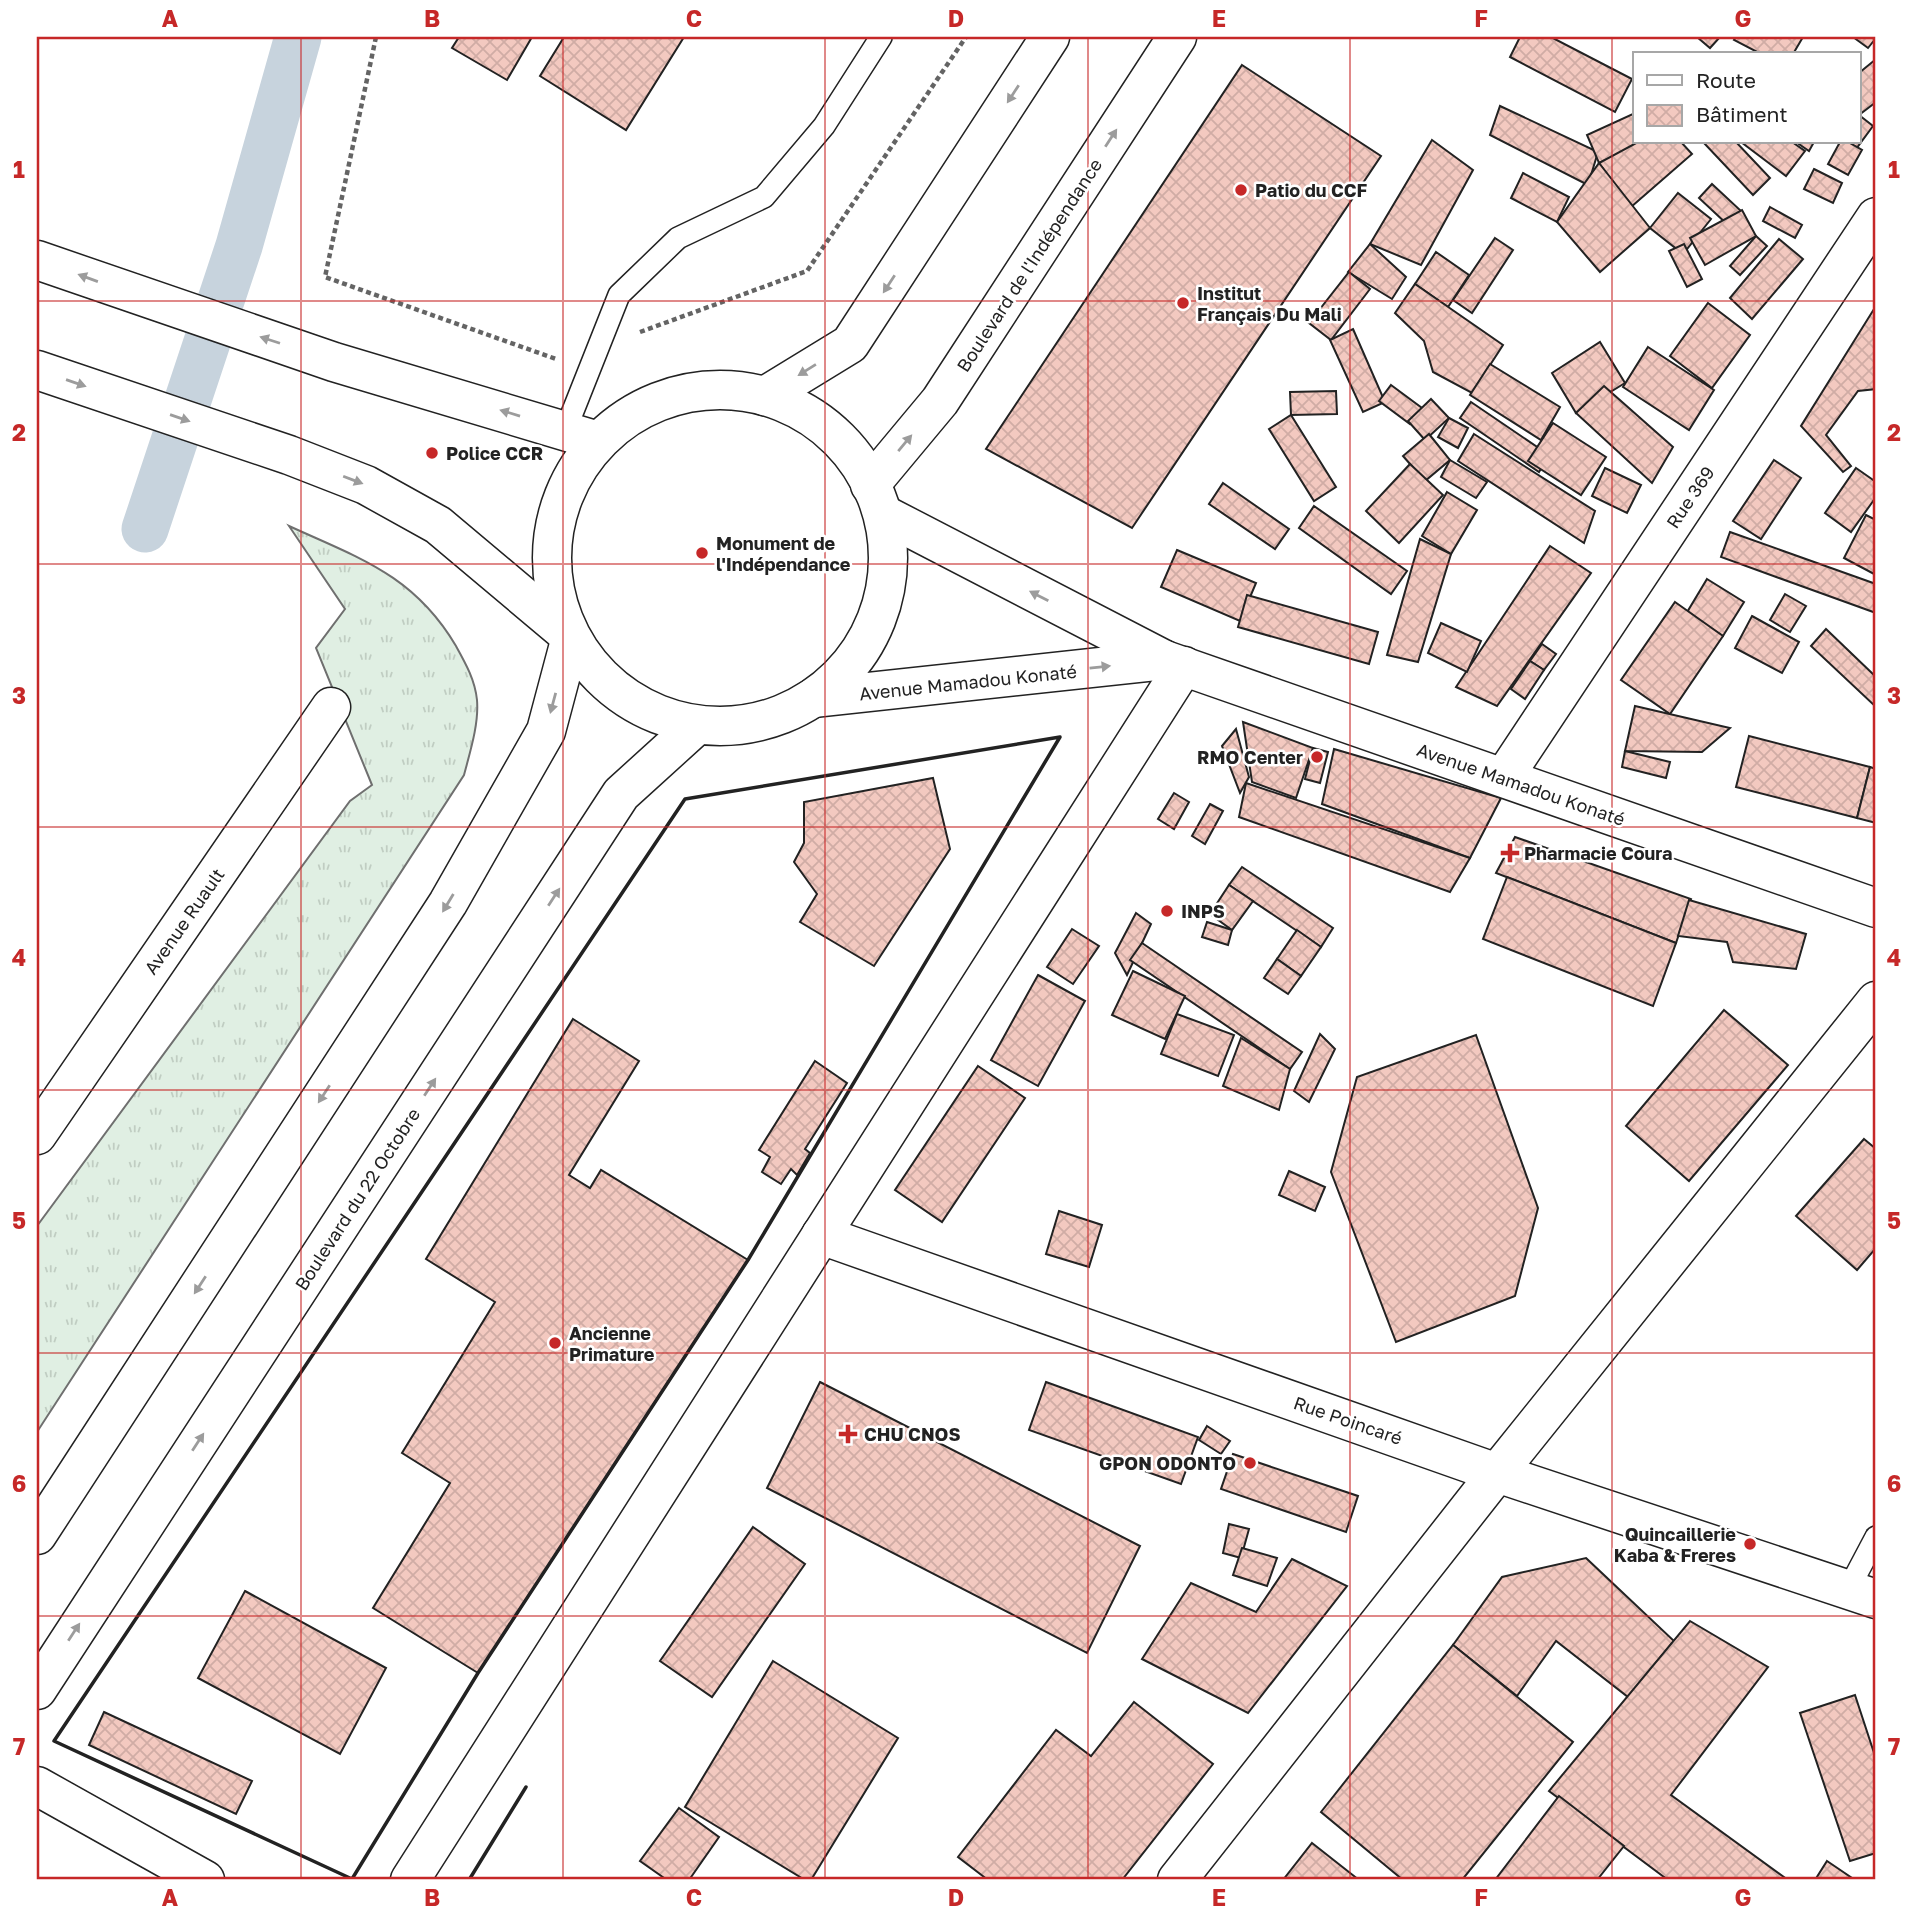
<svg xmlns="http://www.w3.org/2000/svg" width="1913" height="1917" viewBox="0 0 1913 1917" font-family="'Golos Text',sans-serif">
<style>
.grass{fill:url(#grass-tufts);stroke:#6f6f6f;stroke-width:2}
.lines{fill:none;stroke-linecap:round;stroke-linejoin:round}
.canal{stroke:#c7d3dd;stroke-width:47}
.building{fill:url(#building-cross-hatch);stroke:#222;stroke-width:2}
.service-casing{stroke:#222;stroke-width:24}
.minor-casing{stroke:#222;stroke-width:41}
.tertiary-casing{stroke:#222;stroke-width:41}
.secondary-casing{stroke:#222;stroke-width:41}
.trunk-casing{stroke:#222;stroke-width:41}
.path{stroke:#646464;stroke-width:4.5;stroke-dasharray:5 3.5;stroke-linecap:butt}
.service{stroke:#fff;stroke-width:21}
.minor{stroke:#fff;stroke-width:38}
.tertiary{stroke:#fff;stroke-width:38}
.secondary{stroke:#fff;stroke-width:38}
.trunk{stroke:#fff;stroke-width:38}
.wall{stroke:#222;stroke-width:3.5}
.oneway{fill:#9c9c9c}
.grid{fill:none;stroke:#c62828;stroke-width:2;stroke-opacity:0.55}
.poi-dot{fill:#c62828;stroke:#fff;stroke-width:2.5}
.labels{text-anchor:middle;dominant-baseline:central;stroke-width:5;stroke-linejoin:round;paint-order:stroke}
.poi-label{font-size:18px;font-weight:bold;fill:#222;stroke:#fff;text-anchor:start}
.street-label{font-size:18px;fill:#222;stroke:#fff}
.neatline{fill:none;stroke:#c62828;stroke-width:2.5}
.grid-label{font-size:23px;text-anchor:middle;font-weight:bold;fill:#c62828}
</style>
<defs>
<pattern id="grass-tufts" width="24" height="20" patternUnits="userSpaceOnUse" patternTransform="scale(1.75)"><rect width="24" height="20" fill="#e0efe3"/><path d="M3 7l-1-3M5 7V3M7 7l1-3M15 17l-1-3M17 17v-4M19 17l1-3" fill="none" stroke="#c0cdc2"/></pattern>
<pattern id="building-cross-hatch" width="8" height="8" patternUnits="userSpaceOnUse" patternTransform="scale(1.75)"><rect width="8" height="8" fill="#f3c9c0"/><path d="M0 0l8 8M0 8l8-8" fill="none" stroke="#d0aca5"/></pattern>
</defs>
<rect width="100%" height="100%" fill="#fff"/>
<path class="grass" d="M289,526C359,558 414,575 456,646C466,664 475,680 477,700C479,724 470,752 464,775L37,1432V1226L350,801L372,785L316,648L345,609Z"/>
<g class="lines">
<path class="canal" d="M145,529L239,246L298,37"/>
</g>
<g class="building">
<path d="M459,37H532L507,80L452,48Z"/>
<path d="M564,37H684L626,130L540,76Z"/>
<path d="M1520,37H1551L1632,79L1615,112L1510,57Z"/>
<path d="M1697,37H1720L1710,48Z"/>
<path d="M1736,37H1803L1793,54H1761L1734,40Z"/>
<path d="M1853,37H1876V38L1868,48Z"/>
<path d="M1876,59V102L1859,115V73Z"/>
<path d="M1242,65L1381,156L1132,528L986,449Z"/>
<path d="M1500,106L1598,152L1588,185L1490,135Z"/>
<path d="M1635,113V142H1645L1599,163L1587,135Z"/>
<path d="M1859,115L1873,126L1856,149L1846,142H1859Z"/>
<path d="M1432,140L1473,170L1421,265L1370,244Z"/>
<path d="M1638,142H1681L1692,154L1631,207L1599,163Z"/>
<path d="M1703,142H1736L1770,178L1753,195Z"/>
<path d="M1741,142H1792L1805,151L1786,176Z"/>
<path d="M1796,142H1814L1809,151Z"/>
<path d="M1840,142H1848L1862,150L1848,175L1828,164Z"/>
<path d="M1599,163L1650,228L1600,272L1557,222Z"/>
<path d="M1814,169L1842,183L1833,203L1804,189Z"/>
<path d="M1523,173L1569,197L1557,222L1511,198Z"/>
<path d="M1712,184L1741,211L1728,225L1699,198Z"/>
<path d="M1678,193L1711,219L1683,254L1650,228Z"/>
<path d="M1770,207L1802,225L1795,238L1763,221Z"/>
<path d="M1742,210L1756,236L1705,265L1690,238Z"/>
<path d="M1756,236L1767,246L1740,275L1730,266Z"/>
<path d="M1495,238L1513,250L1472,313L1453,300Z"/>
<path d="M1779,239L1803,259L1752,319L1730,298Z"/>
<path d="M1370,244L1406,277L1392,299L1348,272Z"/>
<path d="M1684,244L1702,279L1687,287L1669,251Z"/>
<path d="M1436,252L1469,275L1448,307L1415,284Z"/>
<path d="M1349,272L1370,289L1331,340L1309,323Z"/>
<path d="M1415,284L1503,345L1472,393L1433,372L1424,341L1395,313Z"/>
<path d="M1708,303L1750,335L1712,388L1670,356Z"/>
<path d="M1874,309L1876,389L1858,391L1826,435L1851,466L1843,472L1801,426Z"/>
<path d="M1353,329L1385,402L1363,412L1330,340Z"/>
<path d="M1600,342L1625,383L1576,413L1552,373Z"/>
<path d="M1648,347L1714,390L1689,430L1623,387Z"/>
<path d="M1490,364L1560,407L1541,440L1470,395Z"/>
<path d="M1391,385L1422,408L1410,424L1379,401Z"/>
<path d="M1604,386L1673,447L1652,483L1576,413Z"/>
<path d="M1336,391L1337,414L1291,415L1290,392Z"/>
<path d="M1431,399L1449,418L1425,440L1408,421Z"/>
<path d="M1471,402L1549,455L1539,472L1460,418Z"/>
<path d="M1291,415L1336,487L1314,501L1269,429Z"/>
<path d="M1449,418L1468,428L1458,448L1438,437Z"/>
<path d="M1553,423L1606,457L1581,495L1528,461Z"/>
<path d="M1429,434L1450,460L1425,481L1403,456Z"/>
<path d="M1474,434L1595,511L1584,543L1458,461Z"/>
<path d="M1450,460L1487,482L1476,498L1441,477Z"/>
<path d="M1774,460L1801,478L1761,539L1733,521Z"/>
<path d="M1410,464L1443,495L1399,543L1366,511Z"/>
<path d="M1605,468L1641,485L1627,513L1592,496Z"/>
<path d="M1856,468L1876,482V497L1851,532L1825,513Z"/>
<path d="M1223,483L1289,529L1275,549L1209,504Z"/>
<path d="M1447,492L1477,510L1451,554L1422,536Z"/>
<path d="M1314,506L1407,571L1391,594L1299,528Z"/>
<path d="M1866,515L1876,520V575L1844,558Z"/>
<path d="M1730,532L1876,584V613L1721,557Z"/>
<path d="M1420,539L1451,554L1418,662L1387,655Z"/>
<path d="M1550,546L1591,573L1497,706L1456,687Z"/>
<path d="M1177,550L1256,583L1240,621L1161,587Z"/>
<path d="M1707,579L1744,602L1723,636L1686,614Z"/>
<path d="M1785,594L1806,606L1790,632L1770,620Z"/>
<path d="M1247,595L1378,632L1369,664L1238,627Z"/>
<path d="M1675,602L1723,636L1670,714L1621,680Z"/>
<path d="M1752,616L1799,642L1782,673L1735,648Z"/>
<path d="M1441,623L1481,641L1467,672L1428,653Z"/>
<path d="M1826,629L1876,677V707L1811,646Z"/>
<path d="M1542,644L1556,654L1544,670L1530,661Z"/>
<path d="M1530,661L1544,670L1525,699L1511,689Z"/>
<path d="M1635,706L1730,728L1702,752L1625,751Z"/>
<path d="M1243,722L1313,748L1296,798L1252,782Z"/>
<path d="M1236,729L1249,777L1240,793L1222,746Z"/>
<path d="M1749,736L1870,767L1857,818L1736,787Z"/>
<path d="M1313,748L1328,752L1320,783L1305,779Z"/>
<path d="M1334,749L1501,798L1470,858L1322,804Z"/>
<path d="M1625,751L1670,762L1666,778L1622,767Z"/>
<path d="M1870,767L1876,769V823L1857,818Z"/>
<path d="M933,778L950,849L874,966L800,922L817,894L794,862L804,843V802Z"/>
<path d="M1246,783L1470,858L1450,892L1239,817Z"/>
<path d="M1174,793L1189,802L1174,829L1158,819Z"/>
<path d="M1210,804L1223,811L1205,844L1192,836Z"/>
<path d="M1515,837L1691,899L1676,943L1496,873Z"/>
<path d="M1242,867L1333,928L1321,947L1229,885Z"/>
<path d="M1507,877L1676,943L1653,1006L1483,939Z"/>
<path d="M1229,885L1253,901L1232,930L1210,914Z"/>
<path d="M1689,900L1806,934L1796,969L1733,962L1727,942L1678,936Z"/>
<path d="M1136,913L1151,924L1127,975L1115,953Z"/>
<path d="M1207,922L1232,930L1228,945L1202,937Z"/>
<path d="M1072,929L1099,946L1073,984L1047,967Z"/>
<path d="M1297,930L1321,947L1301,976L1277,959Z"/>
<path d="M1142,943L1302,1052L1290,1069L1130,960Z"/>
<path d="M1277,959L1301,976L1288,994L1264,978Z"/>
<path d="M1133,971L1185,996L1165,1039L1112,1015Z"/>
<path d="M1038,975L1085,1001L1038,1086L991,1060Z"/>
<path d="M1724,1010L1788,1065L1689,1181L1626,1126Z"/>
<path d="M1177,1014L1234,1035L1218,1076L1161,1054Z"/>
<path d="M573,1019L639,1061L569,1175L590,1188L601,1170L748,1260L478,1673L373,1608L450,1483L402,1453L495,1302L426,1259Z"/>
<path d="M1320,1034L1335,1049L1309,1102L1294,1091Z"/>
<path d="M1476,1035L1538,1208L1515,1296L1396,1342L1331,1172L1357,1077Z"/>
<path d="M1241,1038L1290,1069L1279,1110L1223,1086Z"/>
<path d="M815,1061L847,1083L805,1149L810,1153L797,1175L791,1169L781,1184L762,1172L770,1157L759,1150Z"/>
<path d="M978,1066L1025,1098L942,1222L895,1190Z"/>
<path d="M1864,1139L1876,1149V1248L1857,1270L1796,1216Z"/>
<path d="M1289,1171L1325,1187L1315,1211L1279,1195Z"/>
<path d="M1059,1211L1102,1225L1089,1267L1046,1254Z"/>
<path d="M820,1382L1140,1546L1087,1653L767,1488Z"/>
<path d="M1046,1382L1198,1437L1181,1484L1029,1430Z"/>
<path d="M1207,1426L1230,1441L1221,1454L1199,1440Z"/>
<path d="M1233,1454L1358,1496L1346,1532L1221,1489Z"/>
<path d="M1229,1524L1249,1529L1241,1558L1223,1553Z"/>
<path d="M753,1527L805,1564L712,1697L660,1661Z"/>
<path d="M1242,1548L1277,1558L1267,1586L1233,1575Z"/>
<path d="M1586,1558L1674,1641L1628,1697L1556,1641L1517,1696L1453,1645L1502,1577Z"/>
<path d="M1292,1559L1347,1586L1248,1713L1142,1659L1191,1583L1256,1612Z"/>
<path d="M245,1591L386,1668L340,1754L198,1678Z"/>
<path d="M1690,1621L1768,1667L1671,1795L1788,1880H1668L1549,1791Z"/>
<path d="M1453,1645L1573,1742L1462,1880H1403L1321,1812Z"/>
<path d="M773,1661L898,1738L811,1880H805L685,1807Z"/>
<path d="M1855,1695L1876,1759V1853L1850,1861L1800,1713Z"/>
<path d="M1134,1702L1213,1764L1122,1880H988L958,1857L1056,1730L1091,1756Z"/>
<path d="M104,1712L252,1781L236,1814L89,1745Z"/>
<path d="M1559,1796L1624,1846L1597,1880H1495Z"/>
<path d="M679,1808L719,1837L689,1880H667L640,1861Z"/>
<path d="M1312,1843L1359,1880H1283Z"/>
<path d="M1827,1861L1855,1880H1815Z"/>
</g>
<g class="lines">
<g class="service-casing">
<g id="service">
<path d="M565,431L619,295L678,238L764,197L824,126L881,37"/>
<path d="M1848,1590L1876,1537"/>
</g>
</g>
<g class="minor-casing">
<g id="minor">
<path d="M1504,777L1876,217"/>
<path d="M37,1135L331,707"/>
<path d="M821,1235L1497,1473L1876,1599"/>
<path d="M410,1880L1184,666"/>
<path d="M1177,1880L1497,1473L1876,1001"/>
</g>
</g>
<g class="tertiary-casing">
<path id="tertiary" d="M37,1786L205,1880"/>
</g>
<g class="secondary-casing">
<g id="secondary">
<path d="M885,515L1165,660L1876,908"/>
<path d="M813,698L1165,660"/>
<path d="M37,1535L448,903L546,731L571,637"/>
<path d="M37,1690L621,794L697,725"/>
</g>
</g>
<g class="trunk-casing">
<g id="trunk">
<path d="M37,260L334,362L598,441"/>
<path d="M37,370L289,455L366,485L438,525L570,636"/>
<circle cx="720" cy="558" r="168"/>
<path d="M765,396L850,344L1050,37"/>
<path d="M870,485L940,401L1177,37"/>
</g>
</g>
<g class="path">
<path d="M376,37L325,277L556,359"/>
<path d="M640,332L807,271L966,37"/>
</g>
<use href="#service" class="service"/>
<use href="#minor" class="minor"/>
<use href="#tertiary" class="tertiary"/>
<use href="#secondary" class="secondary"/>
<use href="#trunk" class="trunk"/>
<g class="wall">
<path d="M1060,737L748,1260L478,1673L352,1879L54,1741L685,799Z"/>
<path d="M469,1880L526,1787"/>
</g>
</g>
<defs><path id="oneway-solid" d="M-6-.8H1V-3.2L6.5 0L1 3.2V.8H-6Z" transform="scale(1.75)"/></defs>
<g class="oneway">
<use href="#oneway-solid" transform="translate(1013 94) rotate(123)"/>
<use href="#oneway-solid" transform="translate(1111 138) rotate(-57)"/>
<use href="#oneway-solid" transform="translate(88 278) rotate(-160)"/>
<use href="#oneway-solid" transform="translate(889 284) rotate(123)"/>
<use href="#oneway-solid" transform="translate(270 340) rotate(-162)"/>
<use href="#oneway-solid" transform="translate(807 370) rotate(148)"/>
<use href="#oneway-solid" transform="translate(76 383) rotate(19)"/>
<use href="#oneway-solid" transform="translate(510 413) rotate(-163)"/>
<use href="#oneway-solid" transform="translate(180 418) rotate(19)"/>
<use href="#oneway-solid" transform="translate(905 443) rotate(-50)"/>
<use href="#oneway-solid" transform="translate(353 480) rotate(21)"/>
<use href="#oneway-solid" transform="translate(1039 596) rotate(-153)"/>
<use href="#oneway-solid" transform="translate(1100 667) rotate(-6)"/>
<use href="#oneway-solid" transform="translate(553 703) rotate(105)"/>
<use href="#oneway-solid" transform="translate(554 897) rotate(-57)"/>
<use href="#oneway-solid" transform="translate(448 903) rotate(121)"/>
<use href="#oneway-solid" transform="translate(430 1087) rotate(-57)"/>
<use href="#oneway-solid" transform="translate(324 1094) rotate(123)"/>
<use href="#oneway-solid" transform="translate(200 1285) rotate(123)"/>
<use href="#oneway-solid" transform="translate(198 1442) rotate(-57)"/>
<use href="#oneway-solid" transform="translate(74 1632) rotate(-57)"/>
</g>
<path class="grid" d="M301,37V1880M563,37V1880M825,37V1880M1088,37V1880M1350,37V1880M1612,37V1880M37,301H1876M37,564H1876M37,827H1876M37,1090H1876M37,1353H1876M37,1616H1876"/>
<g class="poi-dot">
<circle cx="1241" cy="190" r="7"/>
<circle cx="1183" cy="303" r="7"/>
<circle cx="432" cy="453" r="7"/>
<circle cx="702" cy="553" r="7"/>
<circle cx="1317" cy="757" r="7"/>
<path d="M1506.5 842.5h7v7h7v7h-7v7h-7v-7h-7v-7h7z"/>
<circle cx="1167" cy="911" r="7"/>
<circle cx="555" cy="1343" r="7"/>
<path d="M844.5 1423.5h7v7h7v7h-7v7h-7v-7h-7v-7h7z"/>
<circle cx="1250" cy="1463" r="7"/>
<circle cx="1750" cy="1544" r="7"/>
</g>
<g class="labels">
<g class="poi-label">
<text x="1255" y="190">Patio du CCF</text>
<text x="1197" y="293">Institut<tspan x="1197" dy="21">Français Du Mali</tspan></text>
<text x="446" y="453">Police CCR</text>
<text x="716" y="543">Monument de<tspan x="716" dy="21">l'Indépendance</tspan></text>
<text x="1303" y="757" text-anchor="end">RMO Center</text>
<text x="1524" y="853">Pharmacie Coura</text>
<text x="1181" y="911">INPS</text>
<text x="569" y="1333">Ancienne<tspan x="569" dy="21">Primature</tspan></text>
<text x="864" y="1434">CHU CNOS</text>
<text x="1236" y="1463" text-anchor="end">GPON ODONTO</text>
<text x="1736" y="1534" text-anchor="end">Quincaillerie<tspan x="1736" dy="21">Kaba &amp; Freres</tspan></text>
</g>
<g class="street-label">
<text transform="translate(1029 265) rotate(-57)">Boulevard de l'Indépendance</text>
<text transform="translate(1690 497) rotate(-56)">Rue 369</text>
<text transform="translate(968 682) rotate(-6)">Avenue Mamadou Konaté</text>
<text transform="translate(1521 784) rotate(19)">Avenue Mamadou Konaté</text>
<text transform="translate(184 921) rotate(-55)">Avenue Ruault</text>
<text transform="translate(357 1199) rotate(-57)">Boulevard du 22 Octobre</text>
<text transform="translate(1348 1420) rotate(19)">Rue Poincaré</text>
</g>
</g>
<rect width="1913" height="1917" fill="none" stroke="#ffffff" stroke-width="77"/>
<rect x="1633" y="52" width="228" height="91" fill="#ffffff" stroke="#a7a7a7" stroke-width="2"/>
<rect x="1647" y="75" width="35" height="10" fill="#ffffff" stroke="#a7a7a7" stroke-width="2"/>
<text x="1696" y="88" font-size="21" fill="#222222">Route</text>
<rect x="1647" y="105" width="35" height="21" fill="url(#building-cross-hatch)" stroke="#a7a7a7" stroke-width="2"/>
<text x="1696" y="122" font-size="21" fill="#222222">Bâtiment</text>
<rect x="38" y="38" width="1836" height="1840" class="neatline"/>
<g class="grid-label">
<text x="170" y="27">A</text>
<text x="432" y="27">B</text>
<text x="694" y="27">C</text>
<text x="956" y="27">D</text>
<text x="1219" y="27">E</text>
<text x="1481" y="27">F</text>
<text x="1743" y="27">G</text>
<text x="19" y="178">1</text>
<text x="1894" y="178">1</text>
<text x="19" y="441">2</text>
<text x="1894" y="441">2</text>
<text x="19" y="704">3</text>
<text x="1894" y="704">3</text>
<text x="19" y="966">4</text>
<text x="1894" y="966">4</text>
<text x="19" y="1229">5</text>
<text x="1894" y="1229">5</text>
<text x="19" y="1492">6</text>
<text x="1894" y="1492">6</text>
<text x="19" y="1755">7</text>
<text x="1894" y="1755">7</text>
<text x="170" y="1906">A</text>
<text x="432" y="1906">B</text>
<text x="694" y="1906">C</text>
<text x="956" y="1906">D</text>
<text x="1219" y="1906">E</text>
<text x="1481" y="1906">F</text>
<text x="1743" y="1906">G</text>
</g>
</svg>
